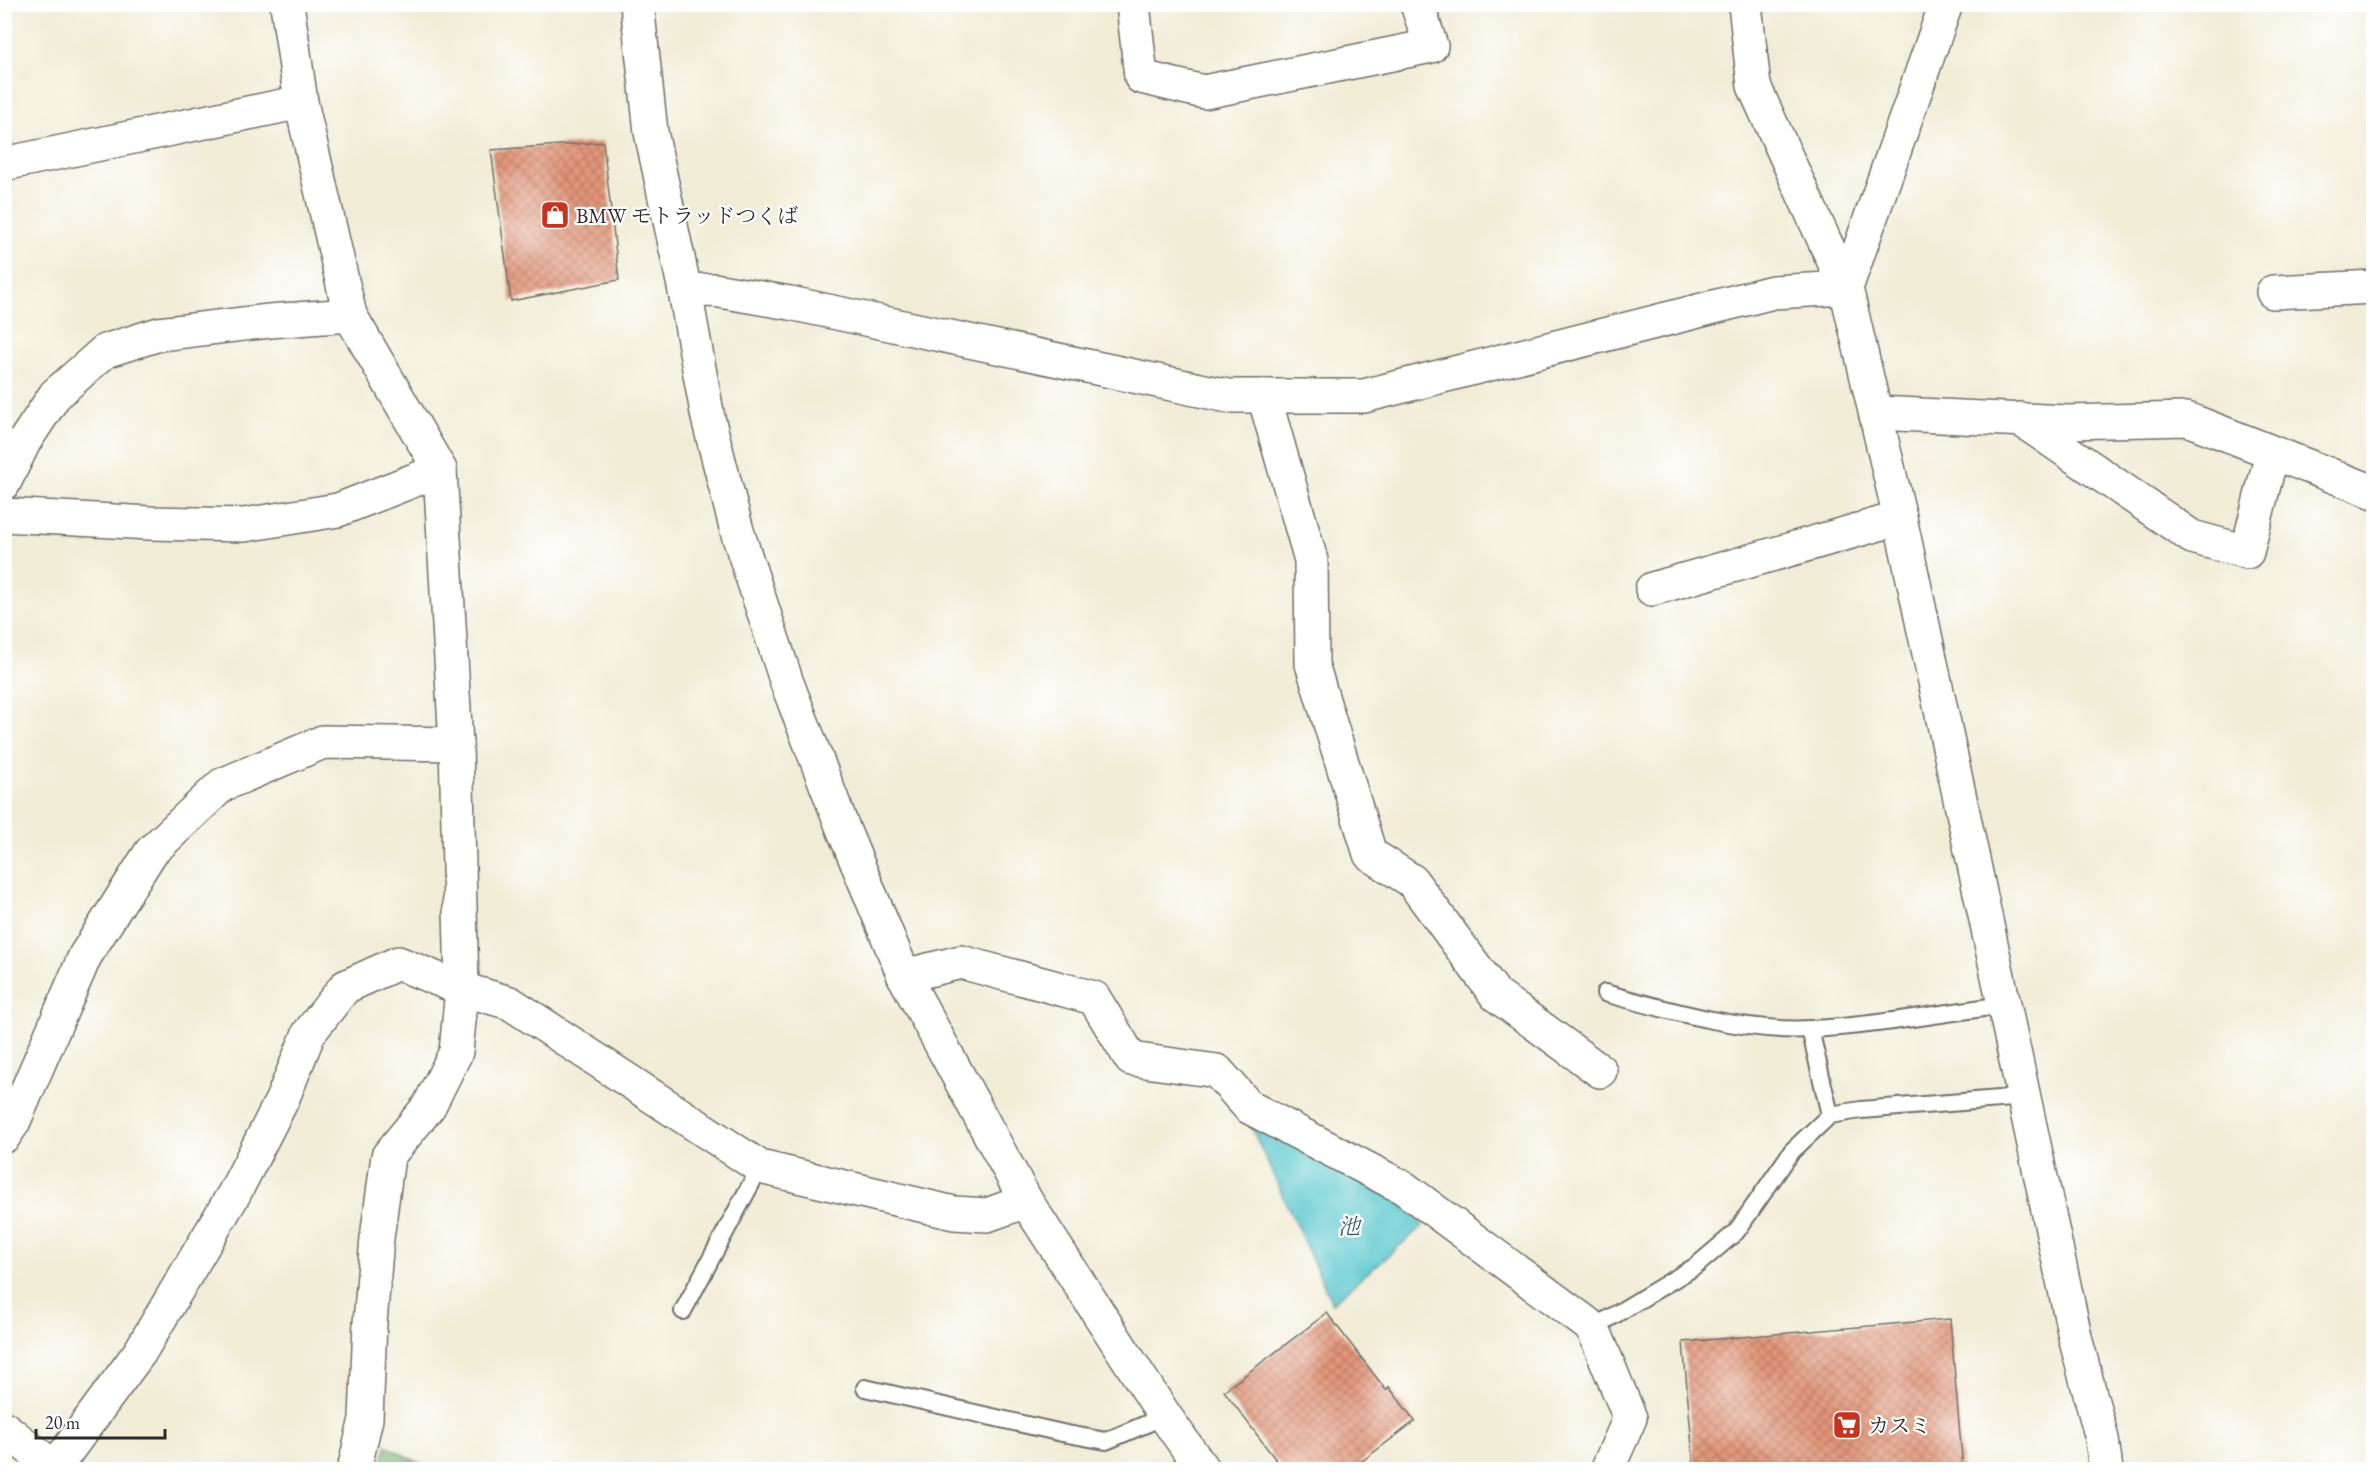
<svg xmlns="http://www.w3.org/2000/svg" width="2378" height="1474" viewBox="0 0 2378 1474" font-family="'EB Garamond','Noto Serif JP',serif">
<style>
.forest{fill:url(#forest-crowns);stroke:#547050;stroke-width:1.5}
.water{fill:#59c7cd;stroke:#42797c;stroke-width:1.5}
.building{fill:url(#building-cross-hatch)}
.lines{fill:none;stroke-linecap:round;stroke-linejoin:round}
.service-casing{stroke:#706f66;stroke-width:20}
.minor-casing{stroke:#706f66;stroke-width:36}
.tertiary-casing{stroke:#706f66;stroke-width:36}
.service{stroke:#fff;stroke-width:16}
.minor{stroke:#fff;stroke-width:33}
.tertiary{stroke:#fff;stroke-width:33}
.labels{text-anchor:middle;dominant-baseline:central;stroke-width:4.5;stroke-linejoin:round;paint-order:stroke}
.poi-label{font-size:21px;fill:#2b2b2b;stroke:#fff;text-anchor:start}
.water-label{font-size:22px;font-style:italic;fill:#3b6264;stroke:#fff}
</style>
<defs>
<pattern id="forest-crowns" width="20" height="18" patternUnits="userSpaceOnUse" patternTransform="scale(1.5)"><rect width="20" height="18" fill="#7db674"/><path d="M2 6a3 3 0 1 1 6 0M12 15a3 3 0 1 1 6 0" fill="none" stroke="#67945f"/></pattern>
<pattern id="building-cross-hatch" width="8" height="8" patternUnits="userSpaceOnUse" patternTransform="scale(1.5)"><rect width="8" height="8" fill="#e39679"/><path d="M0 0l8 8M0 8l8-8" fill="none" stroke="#b87b63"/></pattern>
</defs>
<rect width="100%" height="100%" fill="#fff"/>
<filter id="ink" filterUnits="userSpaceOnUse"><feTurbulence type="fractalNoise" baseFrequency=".0167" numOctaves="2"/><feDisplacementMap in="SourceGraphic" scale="12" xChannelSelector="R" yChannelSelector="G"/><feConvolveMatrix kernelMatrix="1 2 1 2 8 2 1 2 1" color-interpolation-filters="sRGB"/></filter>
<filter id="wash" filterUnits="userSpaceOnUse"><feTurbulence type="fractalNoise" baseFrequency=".008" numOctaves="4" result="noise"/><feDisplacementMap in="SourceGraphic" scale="24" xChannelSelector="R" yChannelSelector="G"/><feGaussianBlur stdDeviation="1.35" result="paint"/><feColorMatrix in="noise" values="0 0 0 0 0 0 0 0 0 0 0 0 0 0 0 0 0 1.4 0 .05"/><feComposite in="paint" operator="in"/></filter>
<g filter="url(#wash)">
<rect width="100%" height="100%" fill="#f1ecd5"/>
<path class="forest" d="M386,1445L430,1469H380Z"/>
<path class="water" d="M1247,1118L1397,1197L1423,1226L1332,1303Z"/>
<g id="blocks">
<g class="building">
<path d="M603,142L619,280L511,301L491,150Z"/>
<path d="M1327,1313L1386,1390L1389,1387L1415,1421L1361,1462L1366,1470H1280L1282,1468L1224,1391Z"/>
<path d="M1950,1319L1963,1470H1694L1683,1342Z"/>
</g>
</g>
</g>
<g filter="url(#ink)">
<use href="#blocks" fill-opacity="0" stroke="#706f66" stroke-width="1.5"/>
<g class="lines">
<g class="service-casing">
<g id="service">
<path d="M1605,993C1666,1010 1747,1033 1811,1029C1876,1026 1941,1013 2005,1005"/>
<path d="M1810,1029L1830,1115"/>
<path d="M683,1311L760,1167"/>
<path d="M1593,1328L1696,1266L1736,1232L1792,1151L1830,1115L1861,1110L2025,1097"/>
<path d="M865,1388L1062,1433L1106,1441L1165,1416"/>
</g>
</g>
<g class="minor-casing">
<g id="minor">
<path d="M287,4L301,102L350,315L440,470L456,744L462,989L510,1003L760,1167L954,1213L987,1215L1026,1201"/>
<path d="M1133,4L1141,77L1204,92L1431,46L1417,4"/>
<path d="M1745,4L1754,86L1846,288L1946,4"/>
<path d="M4,164L301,102"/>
<path d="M685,291L714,290L790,303L1228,396H1364L1773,292L1846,288L1900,518L2076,1341L2102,1439L2106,1470"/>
<path d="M2273,292L2374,287"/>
<path d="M1264,396L1311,560L1312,664L1370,854L1412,881L1496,995L1600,1071"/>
<path d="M1877,413L2068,422L2187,419L2374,492"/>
<path d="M2020,419L2192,537L2247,552L2272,453"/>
<path d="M4,483L24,442L55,395L105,351L159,334L269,321L350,315"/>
<path d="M4,515L150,523L244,525L338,510L440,470"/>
<path d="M1652,589L1900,518"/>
<path d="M904,976L961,962L1094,998L1131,1059L1217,1071L1249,1107L1404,1188L1593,1328L1630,1418L1607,1470"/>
<path d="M4,1136L13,1123L85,956L151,852L222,785L323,742L456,744"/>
<path d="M4,1428L57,1470"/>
<path d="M53,1470L140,1352L235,1192L282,1100L309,1033L345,987L398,963L462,989L456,1052L429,1106L388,1156L377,1238L370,1323L366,1419L354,1470"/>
</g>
</g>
<g class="tertiary-casing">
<path id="tertiary" d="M637,4L651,132L685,291L708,418L737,531L787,683L844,831L904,976L1026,1201L1165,1416L1203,1470"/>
</g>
<use href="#service" class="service"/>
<use href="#minor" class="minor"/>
<use href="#tertiary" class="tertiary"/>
</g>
</g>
<defs>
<g id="shop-square" transform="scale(1.5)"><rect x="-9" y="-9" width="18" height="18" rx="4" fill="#c8321e" stroke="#fff"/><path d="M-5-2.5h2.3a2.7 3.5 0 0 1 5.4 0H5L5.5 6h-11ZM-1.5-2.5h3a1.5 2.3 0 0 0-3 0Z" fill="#fff"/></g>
<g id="supermarket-square" transform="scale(1.5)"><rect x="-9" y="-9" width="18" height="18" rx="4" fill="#c8321e" stroke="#fff"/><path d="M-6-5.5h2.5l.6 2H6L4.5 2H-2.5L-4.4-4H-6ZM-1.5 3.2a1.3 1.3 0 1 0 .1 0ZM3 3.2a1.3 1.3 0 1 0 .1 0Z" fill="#fff"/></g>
</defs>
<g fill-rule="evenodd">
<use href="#shop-square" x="555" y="215"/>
<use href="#supermarket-square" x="1847" y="1425"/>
</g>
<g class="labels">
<g class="poi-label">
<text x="576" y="215">BMW モトラッドつくば</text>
<text x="1868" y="1425">カスミ</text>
</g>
<g class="water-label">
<text x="1349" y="1226">池</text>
</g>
</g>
<rect width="2378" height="1474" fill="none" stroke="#fff" stroke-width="24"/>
<path d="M36 1429v9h129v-9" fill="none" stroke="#2b2b2b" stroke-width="3"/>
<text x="45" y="1429" font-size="18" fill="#2b2b2b" stroke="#ffffff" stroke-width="4.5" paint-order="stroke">20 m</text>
</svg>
